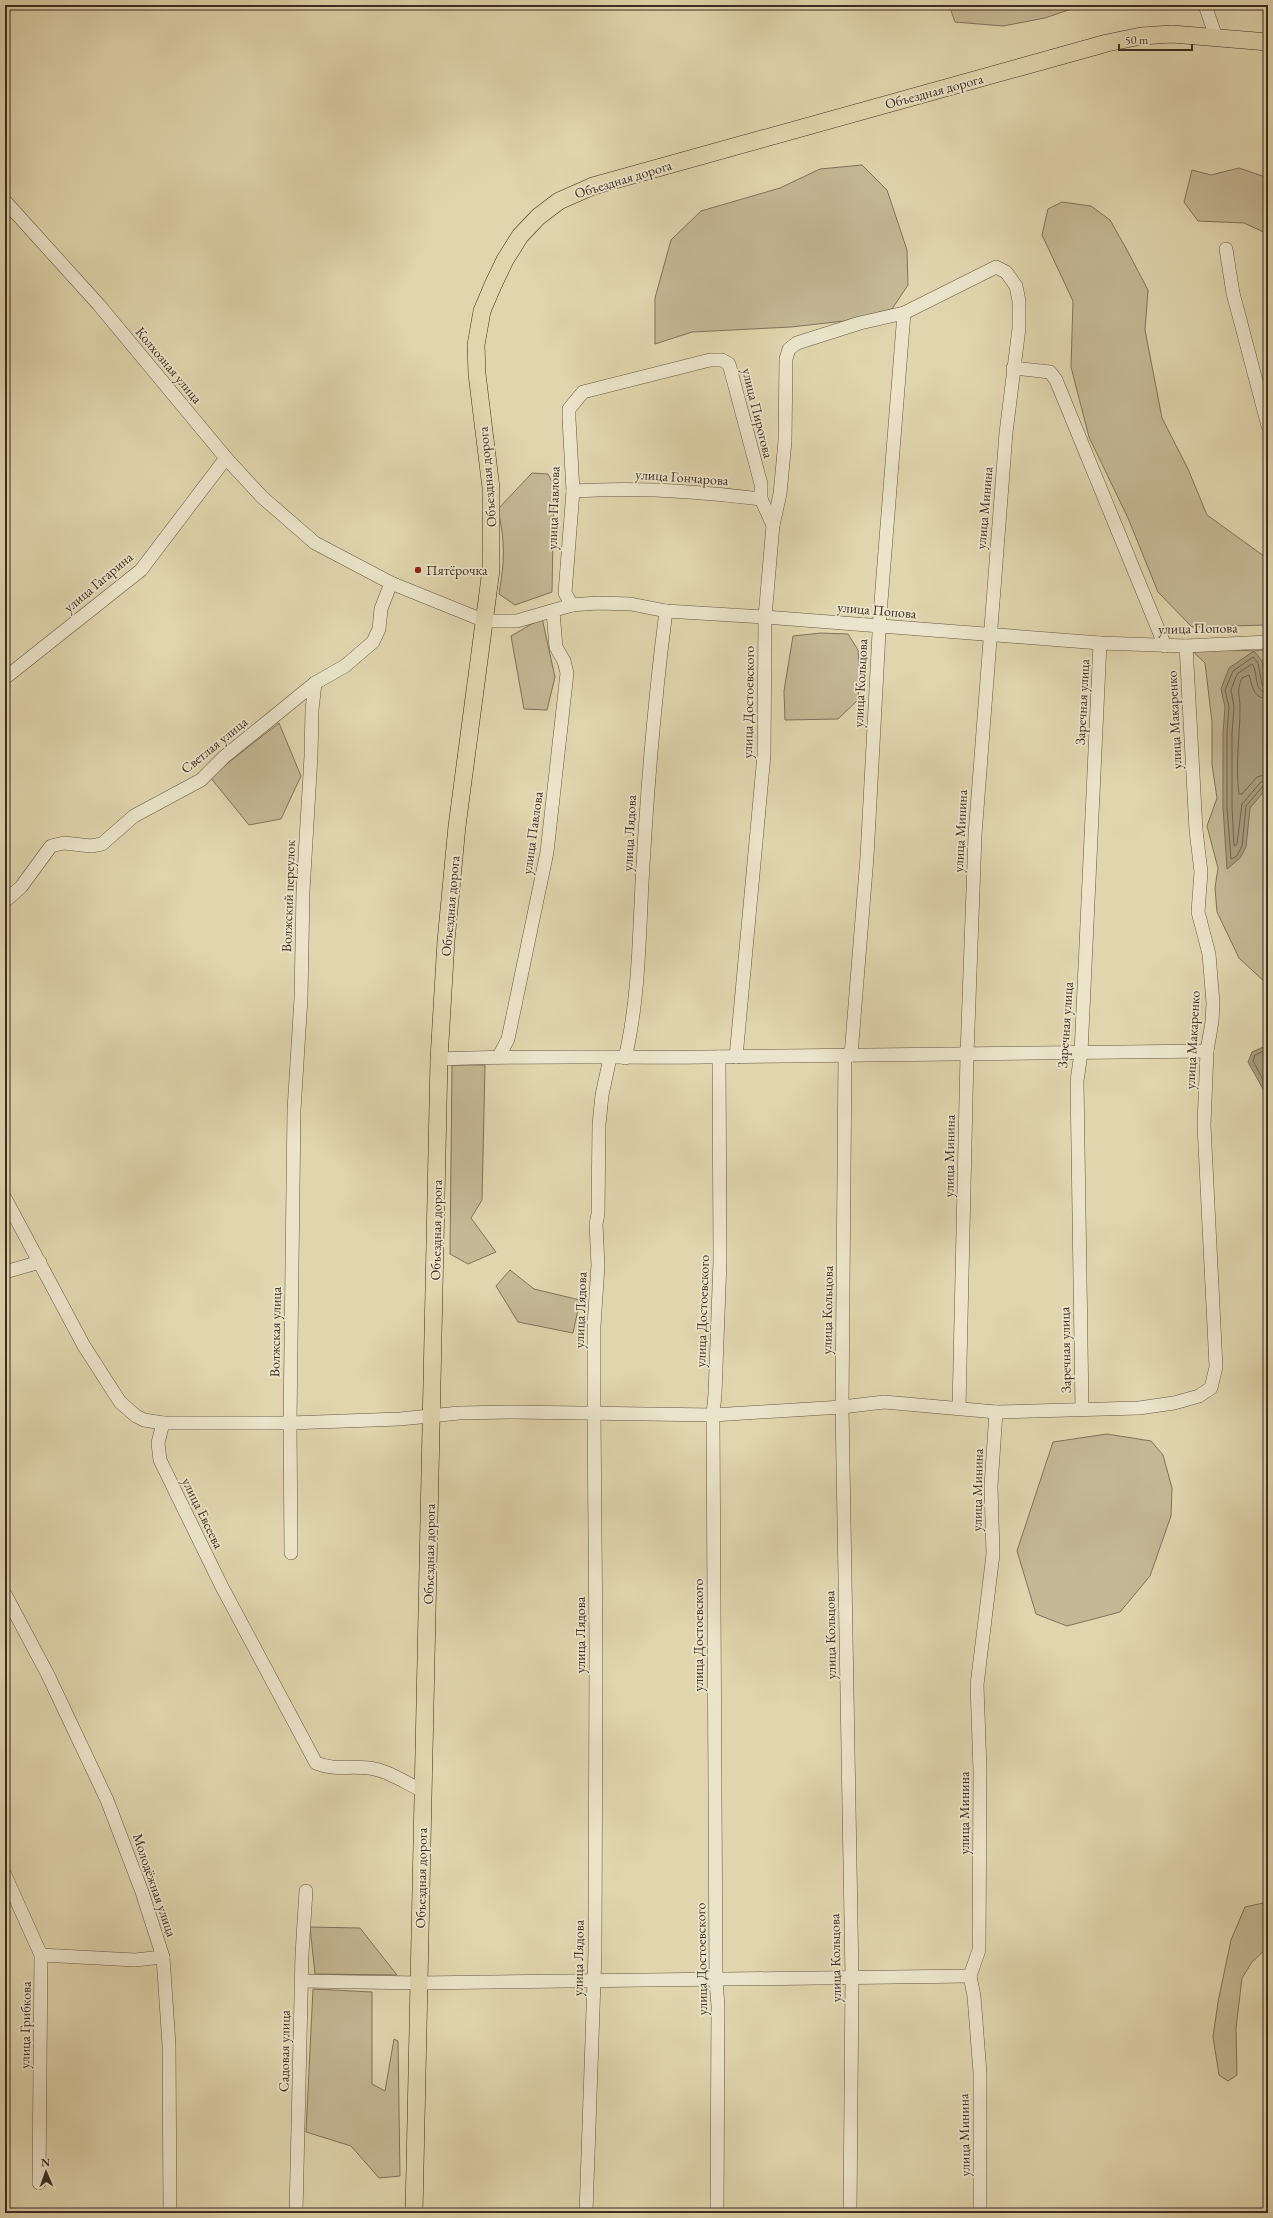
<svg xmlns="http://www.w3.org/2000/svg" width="1273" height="2218" viewBox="0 0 1273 2218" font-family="'EB Garamond',serif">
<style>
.green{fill:#c4b895;stroke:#80725b}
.water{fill:#a89c7d;stroke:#7d6f58}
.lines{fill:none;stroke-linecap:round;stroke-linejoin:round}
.shore{stroke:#72644f;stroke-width:1}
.minor-casing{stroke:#655644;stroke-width:14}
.major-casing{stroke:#3c2c21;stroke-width:18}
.minor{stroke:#ebe4ca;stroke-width:13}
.major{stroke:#e0d5ad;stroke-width:17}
.poi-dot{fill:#8f2418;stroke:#ebe4ca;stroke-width:1.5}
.labels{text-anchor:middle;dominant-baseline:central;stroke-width:3.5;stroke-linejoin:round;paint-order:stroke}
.street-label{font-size:14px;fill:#3c2c21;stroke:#ebe4ca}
.poi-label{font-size:14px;fill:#3c2c21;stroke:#ebe4ca;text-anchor:start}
</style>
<rect width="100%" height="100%" fill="#e0d5ad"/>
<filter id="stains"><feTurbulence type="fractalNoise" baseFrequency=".005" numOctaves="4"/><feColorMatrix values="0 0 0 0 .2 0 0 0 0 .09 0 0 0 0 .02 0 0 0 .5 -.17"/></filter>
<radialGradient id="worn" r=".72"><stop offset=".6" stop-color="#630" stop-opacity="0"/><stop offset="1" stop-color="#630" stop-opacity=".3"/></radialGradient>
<g class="green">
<path d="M949,5H1083L1045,18L1003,26L955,22Z"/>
<path d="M862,165L887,190L907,250L908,285L892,309L844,321L791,327L692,332L655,344V298L671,240L701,211L780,188L820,169Z"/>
<path d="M1239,168L1268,178V234L1244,223L1198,221L1184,202L1192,170L1211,175Z"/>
<path d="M1062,202L1091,206L1110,220L1127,250L1148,290L1145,330L1162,418L1188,469L1207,515L1268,559V625L1192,627L1158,592L1128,518L1089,437L1071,367L1073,301L1042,235L1048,209Z"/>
<path d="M532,473L548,474L554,486L552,592L515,605L499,594C505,559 505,543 498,509Z"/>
<path d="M542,618L555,677L547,710L524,709L511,636Z"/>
<path d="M821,633L848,634L858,650L860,675L858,700L838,719L785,720L784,691L793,636Z"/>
<path d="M1188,647L1254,651L1268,649V985L1239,958L1217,912L1215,888L1218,868L1207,826L1217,798L1212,765V722L1205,663Z"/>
<path d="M279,723L301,776L281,819L249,825L210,777Z"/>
<path d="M452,1065H485L482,1200L471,1218L496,1252L468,1264L450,1254Z"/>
<path d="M510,1270L534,1289L580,1300L573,1333L518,1322L496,1286Z"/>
<path d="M1107,1434L1151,1441L1163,1455L1172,1488L1171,1516L1150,1576L1120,1612L1067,1626L1036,1614L1017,1551L1053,1442Z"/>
<path d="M1268,1902V1947L1252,1962L1242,1978L1236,2028L1237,2075L1228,2081L1219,2075L1213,2037L1218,2002L1231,1940L1245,1907Z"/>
<path d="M310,1927L360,1928L397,1975L315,1974Z"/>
<path d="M313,1989L372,1992V2084L385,2091L394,2039L398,2041L400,2176L379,2178L351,2146L306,2132Z"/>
</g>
<g class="water">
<path d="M1254,651L1262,661L1268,695V784L1267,788L1250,808L1246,847L1240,858L1227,869L1223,807V733L1225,707L1221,689L1229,668Z"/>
<path d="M1268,1045V1098L1248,1062L1252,1052Z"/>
</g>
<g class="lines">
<g class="shore">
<path d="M1268,688L1262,685L1258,663L1253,657L1233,671L1225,690L1229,707L1227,733V807L1231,859L1237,856L1242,846L1246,806L1263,786L1268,785"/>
<path d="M1268,693C1252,692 1259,672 1252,664L1237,674L1231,690L1234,707L1232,733V807L1234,846L1237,844L1242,804L1261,782L1268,780"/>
<path d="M1268,699C1252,698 1253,686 1249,675L1242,678C1236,692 1240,694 1240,708C1240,736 1235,765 1239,794H1242L1257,777L1268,774"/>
<path d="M1268,1049L1255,1055L1253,1061L1268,1089"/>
</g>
<g class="minor-casing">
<g id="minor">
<path d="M1205,5L1216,37"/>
<path d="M5,201L99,305L226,458L262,497L315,543L391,583L485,621H517L572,605L597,603L631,604L666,611L765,617L1100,643L1186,646L1268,642"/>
<path d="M1226,249L1233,293L1268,426"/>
<path d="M1013,368L1050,372L1056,380L1165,646"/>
<path d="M573,491C635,487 699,491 761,499L773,525"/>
<path d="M572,605L565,593L573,491L569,419V409L583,392L710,360H722L729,364L761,484V499"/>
<path d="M5,678L141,570L226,458"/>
<path d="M5,901L21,887L51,846L64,843L91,846L102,844L134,816L201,780L224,757L315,683L345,666L373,642L379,629L381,609L391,583"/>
<path d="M845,1055L842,1407L852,1978L850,2213"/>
<path d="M851,1055L867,857L880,614L904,313"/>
<path d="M499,1056L508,1039L547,852L567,673L564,661L556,647L553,612"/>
<path d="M736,1057L764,755L765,617L773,525L780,494L785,441L786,359L789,349L797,343L860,323L904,313L996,267L1006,272L1016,286L1019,301V328L1006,433L975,835L967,1055L959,1408"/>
<path d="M625,1058C640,995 639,929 643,865C648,780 655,695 666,611"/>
<path d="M439,1059C527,1055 616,1058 705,1057C872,1056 1039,1054 1207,1051"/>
<path d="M5,1198L84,1346L120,1402L136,1416L144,1420L163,1423L158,1443L160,1460L222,1587L316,1763C332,1770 351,1766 369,1768C387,1770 406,1783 423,1791"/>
<path d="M5,1272L40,1262"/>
<path d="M1082,1409L1077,1081L1081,1053L1100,643"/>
<path d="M163,1423H290L400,1419L459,1413L514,1412L713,1415L842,1407L884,1402L996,1412L1139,1408L1174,1403L1199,1396L1211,1388L1216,1367L1204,1125L1207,1051L1212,1022L1213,1003L1209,954L1198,912L1201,872L1196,830L1186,646"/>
<path d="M291,1553L290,1423L294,1110L301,998L303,891L311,756L312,710L315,683"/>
<path d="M5,1594L48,1675L107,1800L142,1892L163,1957L169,2045L170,2213"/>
<path d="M5,1875L41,1955L39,2183"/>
<path d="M41,1955L135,1960L163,1957"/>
<path d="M302,1981L419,1983L970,1976"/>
<path d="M296,2213L302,1954L306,1891"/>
<path d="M586,2213L595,1952L596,1650L594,1414V1326L598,1265L596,1224L598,1214L599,1124L602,1095L610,1058"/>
<path d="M717,2213L718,2006L716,1980L713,1415L715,1394L720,1261L719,1057"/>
<path d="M980,2213V2073L974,1996L970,1976L979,1950L980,1771L977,1685L993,1554L991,1486L996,1412"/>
</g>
</g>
<g class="major-casing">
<path id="major" d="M414,2213L439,1059L446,941L457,826L491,570V488L477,374L476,345L482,311L493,285L505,260L520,236L538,217L559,201L593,186L1107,43L1141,36L1172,34L1268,42"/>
</g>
<use href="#minor" class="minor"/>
<use href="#major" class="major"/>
</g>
<circle class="poi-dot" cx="418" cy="570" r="4"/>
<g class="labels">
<g class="street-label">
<text transform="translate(934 91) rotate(-15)">Объездная дорога</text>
<text transform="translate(623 179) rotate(-17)">Объездная дорога</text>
<text transform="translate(169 365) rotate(50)">Колхозная улица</text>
<text transform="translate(758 413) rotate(76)">улица Пирогова</text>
<text transform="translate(487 477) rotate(-95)">Объездная дорога</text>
<text transform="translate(682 477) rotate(4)">улица Гончарова</text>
<text transform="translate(553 508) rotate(-88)">улица Павлова</text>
<text transform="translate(984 508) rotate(-85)">улица Минина</text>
<text transform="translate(98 582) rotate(-40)">улица Гагарина</text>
<text transform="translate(877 610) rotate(5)">улица Попова</text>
<text transform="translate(1198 628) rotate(-1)">улица Попова</text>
<text transform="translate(860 683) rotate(-87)">улица Кольцова</text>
<text transform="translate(748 702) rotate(-89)">улица Достоевского</text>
<text transform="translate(1082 702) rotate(-87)">Заречная улица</text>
<text transform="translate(1174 720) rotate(-93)">улица Макаренко</text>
<text transform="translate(214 745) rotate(-39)">Светлая улица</text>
<text transform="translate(960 831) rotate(-87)">улица Минина</text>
<text transform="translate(532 833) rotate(-82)">улица Павлова</text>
<text transform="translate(629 833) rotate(-87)">улица Лядова</text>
<text transform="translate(288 896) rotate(-88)">Волжский переулок</text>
<text transform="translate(450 906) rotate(-85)">Объездная дорога</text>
<text transform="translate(1065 1025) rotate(-86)">Заречная улица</text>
<text transform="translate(1192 1040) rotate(-87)">улица Макаренко</text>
<text transform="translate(949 1156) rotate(-89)">улица Минина</text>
<text transform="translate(436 1230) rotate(-89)">Объездная дорога</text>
<text transform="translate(580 1310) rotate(-88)">улица Лядова</text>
<text transform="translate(827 1310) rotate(-89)">улица Кольцова</text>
<text transform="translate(702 1311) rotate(-88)">улица Достоевского</text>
<text transform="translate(275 1332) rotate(-89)">Волжская улица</text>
<text transform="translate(1065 1350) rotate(-91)">Заречная улица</text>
<text transform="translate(977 1490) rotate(-89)">улица Минина</text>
<text transform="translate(203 1513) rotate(64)">улица Евсеева</text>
<text transform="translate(429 1554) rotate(-89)">Объездная дорога</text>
<text transform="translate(580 1635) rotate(-90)">улица Лядова</text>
<text transform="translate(698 1635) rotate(-90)">улица Достоевского</text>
<text transform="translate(830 1635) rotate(-91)">улица Кольцова</text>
<text transform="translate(964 1813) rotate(-90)">улица Минина</text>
<text transform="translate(421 1878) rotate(-89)">Объездная дорога</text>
<text transform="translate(155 1885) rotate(71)">Молодёжная улица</text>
<text transform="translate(578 1958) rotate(-89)">улица Лядова</text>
<text transform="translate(835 1958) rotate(-91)">улица Кольцова</text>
<text transform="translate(701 1959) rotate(-91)">улица Достоевского</text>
<text transform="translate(25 2025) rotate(-89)">улица Грибкова</text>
<text transform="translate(284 2051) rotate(-89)">Садовая улица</text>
<text transform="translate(964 2135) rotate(-91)">улица Минина</text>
</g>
<g class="poi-label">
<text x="426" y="570">Пятёрочка</text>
</g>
</g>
<rect width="1273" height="2218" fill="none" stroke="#e0d5ad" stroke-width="20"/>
<rect x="6" y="6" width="1261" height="2206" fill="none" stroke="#3c2c21" stroke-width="2"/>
<rect x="10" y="10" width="1253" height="2198" fill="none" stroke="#3c2c21"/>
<g transform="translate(46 2172) rotate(358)" stroke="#ebe4ca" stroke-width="3" paint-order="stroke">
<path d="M0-3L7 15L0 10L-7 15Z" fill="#3c2c21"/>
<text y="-6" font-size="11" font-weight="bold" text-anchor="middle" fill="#3c2c21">N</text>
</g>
<path d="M1119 44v6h73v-6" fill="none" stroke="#3c2c21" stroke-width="2"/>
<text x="1125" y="44" font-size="12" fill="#3c2c21" stroke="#ebe4ca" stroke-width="3" paint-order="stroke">50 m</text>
<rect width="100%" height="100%" filter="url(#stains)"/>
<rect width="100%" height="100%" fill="url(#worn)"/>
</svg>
